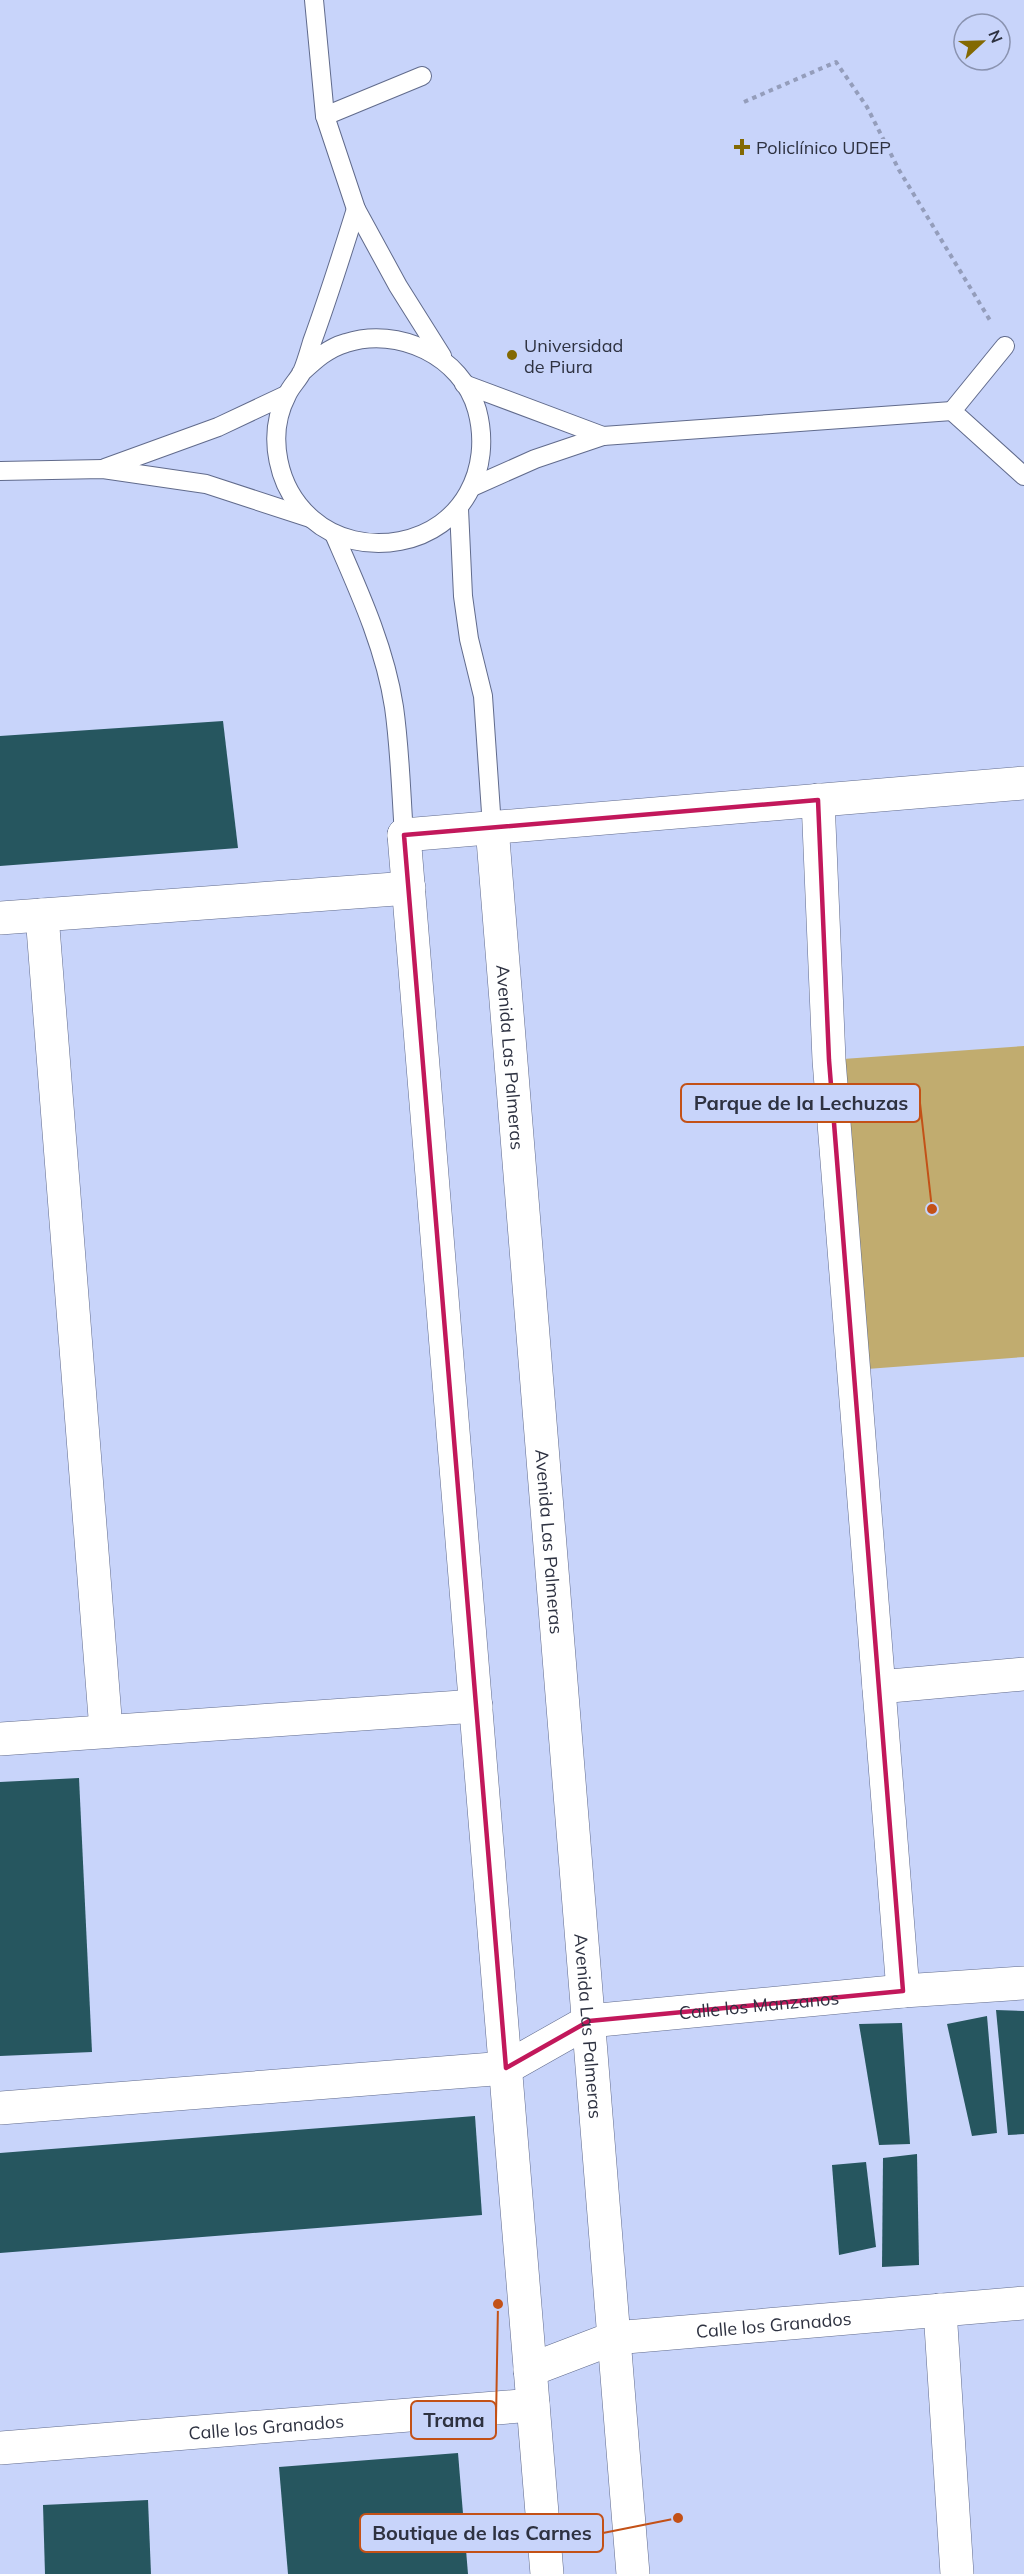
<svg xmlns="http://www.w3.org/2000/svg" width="1024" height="2574" viewBox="0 0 1024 2574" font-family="Mulish,sans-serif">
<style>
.green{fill:#c1ac6f}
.building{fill:#26565f}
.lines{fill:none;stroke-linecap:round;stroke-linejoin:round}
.service-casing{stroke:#616b8c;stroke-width:20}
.minor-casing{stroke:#616b8c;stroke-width:34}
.tertiary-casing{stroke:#616b8c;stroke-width:34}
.path{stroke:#949dbb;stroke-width:4;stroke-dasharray:4.5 4.5;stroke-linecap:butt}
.service{stroke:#fff;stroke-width:18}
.minor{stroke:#fff;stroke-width:33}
.tertiary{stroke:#fff;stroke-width:33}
.marked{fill:none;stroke:#c2185b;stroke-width:4.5;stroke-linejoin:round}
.poi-dot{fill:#836902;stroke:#c8d4fa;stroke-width:2}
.labels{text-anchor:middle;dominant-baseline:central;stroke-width:6;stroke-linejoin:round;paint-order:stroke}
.poi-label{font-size:18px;fill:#2e3241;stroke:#c8d4fa;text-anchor:start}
.street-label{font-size:18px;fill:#2e3241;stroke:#c8d4fa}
.leader{fill:none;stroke:#c35117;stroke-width:2}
.callout-dot{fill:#c35117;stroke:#c8d4fa;stroke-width:2}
.callout{fill:#c8d4fa;stroke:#c35117;stroke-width:2}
.callout-label{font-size:20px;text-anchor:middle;font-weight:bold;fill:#2e3241}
</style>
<rect width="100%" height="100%" fill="#c8d4fa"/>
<path class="green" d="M1024,1046V1357L854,1370L829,1060Z"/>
<g class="building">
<path d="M223,721L238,848L0,866V736Z"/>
<path d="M79,1778L92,2052L0,2056V1782Z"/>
<path d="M996,2010L1024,2011V2134L1008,2135Z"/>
<path d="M987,2016L997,2133L972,2136L947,2024Z"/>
<path d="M902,2023L910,2144L879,2145L859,2024Z"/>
<path d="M475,2116L482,2215L0,2253V2153Z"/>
<path d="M917,2154L919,2265L882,2267L883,2158Z"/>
<path d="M866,2162L876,2247L839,2255L832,2165Z"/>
<path d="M458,2453L468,2574H288L279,2467Z"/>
<path d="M148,2500L151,2574H45L43,2505Z"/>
</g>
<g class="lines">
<g class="service-casing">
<g id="service">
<path d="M314,0L325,116L356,209L398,286L442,356"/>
<path d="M325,116L422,76"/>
<path d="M1005,346L952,411L1024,476"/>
<path d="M301,373C315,360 328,348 346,343C398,326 462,356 477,410C493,469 463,529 400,541C369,547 336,540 312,519C277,489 266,435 287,395C291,386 298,380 302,372C306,363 309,352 312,342C328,298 342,254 356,209"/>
<path d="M464,384L603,436"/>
<path d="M105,468L218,427L286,395"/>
<path d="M0,471L103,469L206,484L310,518"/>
<path d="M472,487L535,459L603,436L952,411"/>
<path d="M459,509L463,596L469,639L483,696L492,827"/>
<path d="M334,534C358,589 385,647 394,707C400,749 401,792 404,835"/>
</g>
</g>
<g class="minor-casing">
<g id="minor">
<path d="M818,800L829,1060L903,1991"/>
<path d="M404,835L1024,783"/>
<path d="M42,915L106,1730"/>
<path d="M0,918L409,888"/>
<path d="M879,1687L1024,1674"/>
<path d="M0,1739L476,1706"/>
<path d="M0,2108L506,2068"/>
<path d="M940,2310L957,2574"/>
<path id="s1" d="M530,2370L614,2338L1024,2303"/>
<path id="s2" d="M0,2448L533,2405"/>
</g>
</g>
<g class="tertiary-casing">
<g id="tertiary">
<path id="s3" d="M492,827L633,2574"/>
<path d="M404,835L547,2574"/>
<path id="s4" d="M506,2068L589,2021L903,1991L1024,1983"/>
</g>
</g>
<path class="path" d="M744,102L836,62L867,107L899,170L991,322"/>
<use href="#service" class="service"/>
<use href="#minor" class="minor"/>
<use href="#tertiary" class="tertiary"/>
</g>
<path class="marked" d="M818,800L829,1060L903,1991L589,2021L506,2068L404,835Z"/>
<g class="poi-dot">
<path d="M739 138h6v6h6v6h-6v6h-6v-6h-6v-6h6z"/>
<circle cx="512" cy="355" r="6"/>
</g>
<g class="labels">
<g class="poi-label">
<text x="756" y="147">Policlínico UDEP</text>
<text x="524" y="345">Universidad<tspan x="524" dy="21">de Piura</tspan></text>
</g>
<g class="street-label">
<text stroke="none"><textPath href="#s3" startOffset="231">Avenida Las Palmeras</textPath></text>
<text stroke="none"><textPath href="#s3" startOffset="717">Avenida Las Palmeras</textPath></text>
<text stroke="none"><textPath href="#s4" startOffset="266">Calle los Manzanos</textPath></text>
<text stroke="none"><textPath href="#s3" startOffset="1203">Avenida Las Palmeras</textPath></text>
<text stroke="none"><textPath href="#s1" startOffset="250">Calle los Granados</textPath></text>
<text stroke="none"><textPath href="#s2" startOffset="267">Calle los Granados</textPath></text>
</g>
</g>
<path class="leader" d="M932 1209L920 1103M498 2304L496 2420M678 2518L603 2533"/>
<g class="callout-dot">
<circle cx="932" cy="1209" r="6"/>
<circle cx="498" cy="2304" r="6"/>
<circle cx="678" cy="2518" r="6"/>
</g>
<g class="callout">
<rect x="681" y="1084" width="239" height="38" rx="6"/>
<rect x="411" y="2401" width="85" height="38" rx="6"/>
<rect x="360" y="2514" width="243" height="38" rx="6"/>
</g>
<g class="callout-label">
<text x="801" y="1110">Parque de la Lechuzas</text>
<text x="454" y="2427">Trama</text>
<text x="482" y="2540">Boutique de las Carnes</text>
</g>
<g transform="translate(982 42) rotate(68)"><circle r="28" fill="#c8d4fa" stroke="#8a93b0" stroke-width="1.5"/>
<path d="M0-4.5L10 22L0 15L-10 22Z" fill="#836902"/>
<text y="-9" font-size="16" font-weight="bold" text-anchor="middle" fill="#2e3241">N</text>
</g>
</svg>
